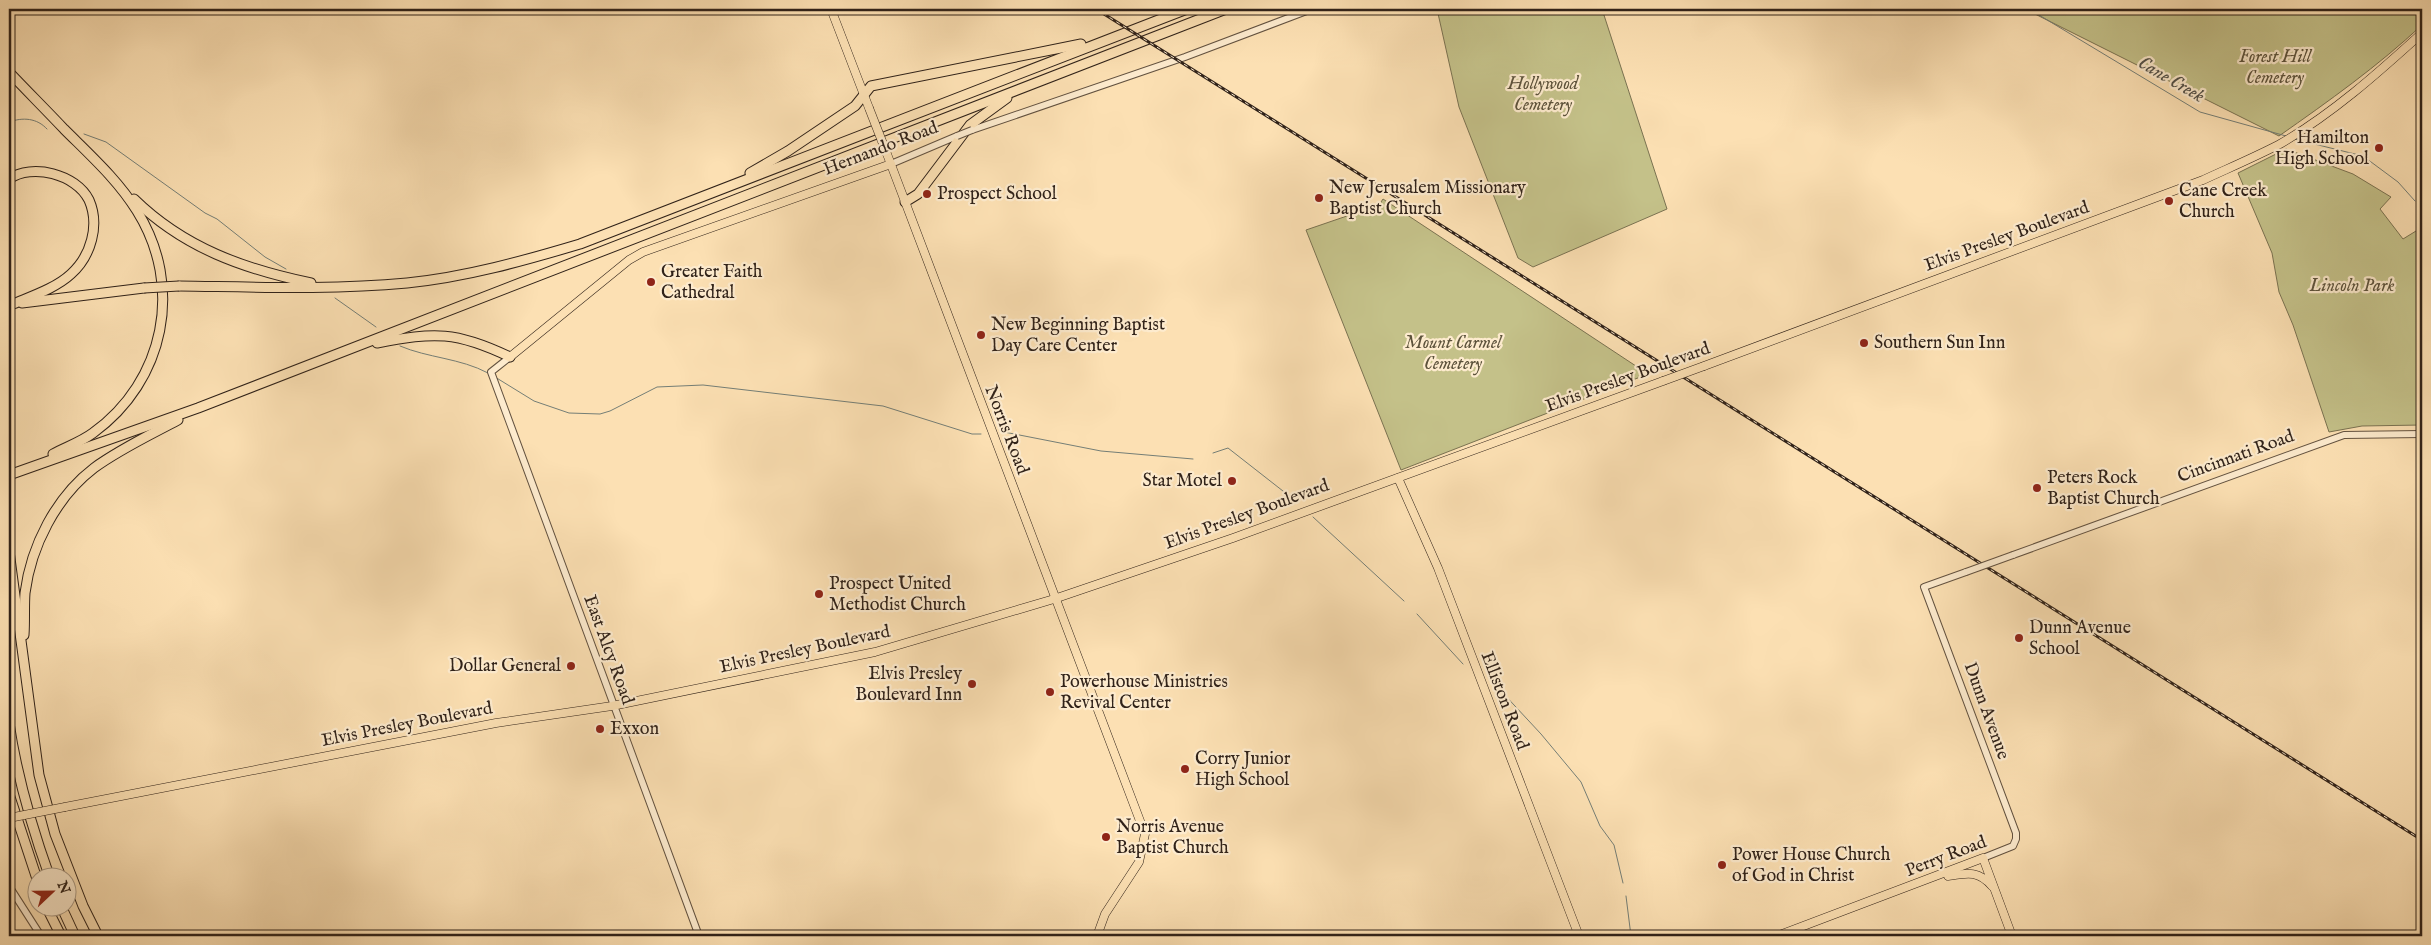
<svg xmlns="http://www.w3.org/2000/svg" width="2431" height="945" viewBox="0 0 2431 945" font-family="'IM FELL English',serif">
<style>
.green{fill:#c4c189;stroke:#7a7251}
.lines{fill:none;stroke-linecap:round;stroke-linejoin:round}
.stream{stroke:#747e76;stroke-width:1}
.minor-casing{stroke:#635240;stroke-width:8}
.major-casing{stroke:#302219;stroke-width:9}
.highway-casing{stroke:#302219;stroke-width:11}
.minor{stroke:#fdebce;stroke-width:6}
.major{stroke:#fce0b3;stroke-width:8}
.highway{stroke:#fce0b3;stroke-width:9}
.rail-casing{stroke:#302219;stroke-width:3}
.rail{stroke:#fdebce;stroke-width:1;stroke-dasharray:4;stroke-linecap:butt}
.minor-bridge-casing{stroke:#635240;stroke-width:8;stroke-linecap:butt}
.major-bridge-casing{stroke:#302219;stroke-width:9;stroke-linecap:butt}
.highway-bridge-casing{stroke:#302219;stroke-width:11;stroke-linecap:butt}
.minor-bridge{stroke:#fdebce;stroke-width:6}
.major-bridge{stroke:#fce0b3;stroke-width:8}
.highway-bridge{stroke:#fce0b3;stroke-width:9}
.poi-dot{fill:#8f2418;stroke:#fdebce;stroke-width:2}
.labels{text-anchor:middle;dominant-baseline:central;stroke-width:4.5;stroke-linejoin:round;paint-order:stroke}
.park-label{font-size:18px;font-style:italic;fill:#5c523b;stroke:#fdebce}
.poi-label{font-size:18px;fill:#302219;stroke:#fdebce;text-anchor:start}
.street-label{font-size:18px;fill:#302219;stroke:#fdebce}
.water-label{font-size:19px;font-style:italic;fill:#525048;stroke:#fdebce}
</style>
<rect width="100%" height="100%" fill="#fce0b3"/>
<filter id="stains"><feTurbulence type="fractalNoise" baseFrequency=".004" numOctaves="4"/><feColorMatrix values="0 0 0 0 .2 0 0 0 0 .09 0 0 0 0 .02 0 0 0 .5 -.17"/></filter>
<radialGradient id="worn" r=".72"><stop offset=".6" stop-color="#630" stop-opacity="0"/><stop offset="1" stop-color="#630" stop-opacity=".3"/></radialGradient>
<g class="green">
<path d="M1437,9H1602L1667,209L1533,267L1518,258L1459,107Z"/>
<path d="M2025,9H2422V25C2378,66 2329,101 2279,136Z"/>
<path d="M2286,149L2353,174L2391,197L2380,209L2403,239L2416,231L2422,238V425L2362,426L2329,432L2293,325L2279,292L2272,253L2238,173Z"/>
<path d="M1383,199L1648,374L1401,470L1306,230L1379,205Z"/>
</g>
<g class="lines">
<g class="stream">
<path d="M2029,9L2200,112L2286,136"/>
<path d="M9,122C23,117 37,118 47,129"/>
<path d="M84,134L106,142L205,213L217,219L265,257L286,269"/>
<path d="M2294,139L2363,156L2398,182L2415,201"/>
<path d="M335,298L376,327"/>
<path d="M400,346C428,358 460,358 488,373"/>
<path d="M495,377L534,401L569,413L600,414L610,411L657,387L703,385L883,406L972,434H981"/>
<path d="M1004,432L1101,451L1193,459"/>
<path d="M1213,453L1228,448L1297,502"/>
<path d="M1313,517L1404,601"/>
<path d="M1417,614L1463,664"/>
<path d="M1488,677L1541,734L1581,782L1600,826L1614,845L1623,883"/>
<path d="M1626,896L1631,936"/>
</g>
<g class="minor-casing">
<g id="minor">
<path d="M972,130L1185,57L1312,9"/>
<path d="M891,164L957,136"/>
<path d="M510,357L491,372L699,936"/>
<path d="M2013,555L2344,435L2422,434"/>
<path d="M1966,572L1924,587L2016,833V839L2013,846L1983,858"/>
<path d="M9,886L41,936"/>
</g>
</g>
<g class="major-casing">
<g id="major">
<path d="M831,9L869,108"/>
<path d="M887,154L1145,834L1139,862L1105,914L1097,936"/>
<path d="M510,357L629,260L643,252L891,164"/>
<path d="M1704,366L2203,180C2229,168 2255,157 2280,144C2332,114 2378,73 2422,33"/>
<path d="M1398,478L1438,568L1579,936"/>
<path d="M65,807L496,723L612,706L875,652L1054,599L1233,538L1663,381"/>
<path d="M1948,876C1967,873 1978,870 1992,886"/>
<path d="M1777,936L1983,858L2012,936"/>
</g>
</g>
<g class="highway-casing">
<g id="highway">
<path d="M9,72C27,91 46,110 64,129C90,155 118,180 137,211C184,286 165,381 93,433C81,442 66,447 53,454"/>
<path d="M750,173L788,151L855,106L871,86L1081,44"/>
<path d="M9,179C32,163 76,174 89,200C100,225 91,256 71,274C56,288 32,296 13,304"/>
<path d="M134,199C184,248 244,269 311,283"/>
<path d="M905,202L918,194L970,125L1007,98"/>
<path d="M179,286C255,287 331,290 407,283C466,277 523,261 580,244L1187,9"/>
<path d="M22,303L144,288"/>
<path d="M377,343C435,332 456,331 510,357"/>
<path d="M9,475L198,408L1226,9"/>
<path d="M9,551L39,775L55,834L83,906L98,936"/>
<path d="M24,635C25,621 24,606 25,593C31,546 56,497 94,468C120,449 150,435 178,420"/>
<path d="M9,723C17,776 32,828 50,878"/>
<path d="M9,794L38,882"/>
<path d="M47,908L61,936"/>
<path d="M62,908L75,936"/>
</g>
</g>
<use href="#minor" class="minor"/>
<use href="#major" class="major"/>
<use href="#highway" class="highway"/>
<g class="rail-casing">
<path id="rail" d="M1096,9L2422,840"/>
</g>
<use href="#rail" class="rail"/>
<g class="minor-bridge-casing">
<g id="minor-bridge">
<path d="M957,136L972,130"/>
<path d="M1966,572L2013,555"/>
</g>
</g>
<g class="major-bridge-casing">
<g id="major-bridge">
<path d="M869,108L887,154"/>
<path d="M1663,381L1704,366"/>
<path d="M9,818L65,807"/>
</g>
</g>
<g class="highway-bridge-casing">
<path id="highway-bridge" d="M144,288L179,286"/>
</g>
<use href="#minor-bridge" class="minor-bridge"/>
<use href="#major-bridge" class="major-bridge"/>
<use href="#highway-bridge" class="highway-bridge"/>
</g>
<g class="poi-dot">
<circle cx="2379" cy="148" r="5"/>
<circle cx="927" cy="194" r="5"/>
<circle cx="1319" cy="198" r="5"/>
<circle cx="2169" cy="201" r="5"/>
<circle cx="651" cy="282" r="5"/>
<circle cx="981" cy="335" r="5"/>
<circle cx="1864" cy="343" r="5"/>
<circle cx="1232" cy="481" r="5"/>
<circle cx="2037" cy="488" r="5"/>
<circle cx="819" cy="594" r="5"/>
<circle cx="2019" cy="638" r="5"/>
<circle cx="571" cy="666" r="5"/>
<circle cx="972" cy="684" r="5"/>
<circle cx="1050" cy="692" r="5"/>
<circle cx="600" cy="729" r="5"/>
<circle cx="1185" cy="769" r="5"/>
<circle cx="1106" cy="837" r="5"/>
<circle cx="1722" cy="865" r="5"/>
</g>
<g class="labels">
<g class="park-label">
<text x="2275" y="57">Forest Hill<tspan x="2275" dy="21">Cemetery</tspan></text>
<text x="1543" y="84">Hollywood<tspan x="1543" dy="21">Cemetery</tspan></text>
<text x="2352" y="286">Lincoln Park</text>
<text x="1453" y="343">Mount Carmel<tspan x="1453" dy="21">Cemetery</tspan></text>
</g>
<g class="poi-label">
<text x="2369" y="138" text-anchor="end">Hamilton<tspan x="2369" dy="21">High School</tspan></text>
<text x="1329" y="188">New Jerusalem Missionary<tspan x="1329" dy="21">Baptist Church</tspan></text>
<text x="2179" y="191">Cane Creek<tspan x="2179" dy="21">Church</tspan></text>
<text x="937" y="194">Prospect School</text>
<text x="661" y="272">Greater Faith<tspan x="661" dy="21">Cathedral</tspan></text>
<text x="991" y="325">New Beginning Baptist<tspan x="991" dy="21">Day Care Center</tspan></text>
<text x="1874" y="343">Southern Sun Inn</text>
<text x="2047" y="478">Peters Rock<tspan x="2047" dy="21">Baptist Church</tspan></text>
<text x="1222" y="481" text-anchor="end">Star Motel</text>
<text x="829" y="584">Prospect United<tspan x="829" dy="21">Methodist Church</tspan></text>
<text x="2029" y="628">Dunn Avenue<tspan x="2029" dy="21">School</tspan></text>
<text x="561" y="666" text-anchor="end">Dollar General</text>
<text x="962" y="674" text-anchor="end">Elvis Presley<tspan x="962" dy="21">Boulevard Inn</tspan></text>
<text x="1060" y="682">Powerhouse Ministries<tspan x="1060" dy="21">Revival Center</tspan></text>
<text x="610" y="729">Exxon</text>
<text x="1195" y="759">Corry Junior<tspan x="1195" dy="21">High School</tspan></text>
<text x="1116" y="827">Norris Avenue<tspan x="1116" dy="21">Baptist Church</tspan></text>
<text x="1732" y="855">Power House Church<tspan x="1732" dy="21">of God in Christ</tspan></text>
</g>
<g class="street-label">
<text transform="translate(881 149) rotate(-21)">Hernando Road</text>
<text transform="translate(2007 237) rotate(-20)">Elvis Presley Boulevard</text>
<text transform="translate(1628 378) rotate(-20)">Elvis Presley Boulevard</text>
<text transform="translate(1006 430) rotate(69)">Norris Road</text>
<text transform="translate(2236 457) rotate(-20)">Cincinnati Road</text>
<text transform="translate(1247 515) rotate(-20)">Elvis Presley Boulevard</text>
<text transform="translate(608 650) rotate(70)">East Alcy Road</text>
<text transform="translate(805 650) rotate(-12)">Elvis Presley Boulevard</text>
<text transform="translate(1504 701) rotate(69)">Elliston Road</text>
<text transform="translate(1986 711) rotate(70)">Dunn Avenue</text>
<text transform="translate(407 725) rotate(-11)">Elvis Presley Boulevard</text>
<text transform="translate(1946 857) rotate(-21)">Perry Road</text>
</g>
<g class="water-label">
<text transform="translate(2171 80) rotate(30)">Cane Creek</text>
</g>
</g>
<rect width="2431" height="945" fill="none" stroke="#fce0b3" stroke-width="30"/>
<rect x="10" y="10" width="2411" height="925" fill="none" stroke="#302219" stroke-width="2.5"/>
<rect x="15" y="15" width="2401" height="915" fill="none" stroke="#302219"/>
<g transform="translate(52 892) rotate(68)"><circle r="24" fill="#fdebce" stroke="#ab9b86"/>
<path d="M0-4L9 19L0 12L-9 19Z" fill="#8f2418"/>
<text y="-8" font-size="14" font-weight="bold" text-anchor="middle" fill="#302219">N</text>
</g>
<rect width="100%" height="100%" filter="url(#stains)"/>
<rect width="100%" height="100%" fill="url(#worn)"/>
</svg>
